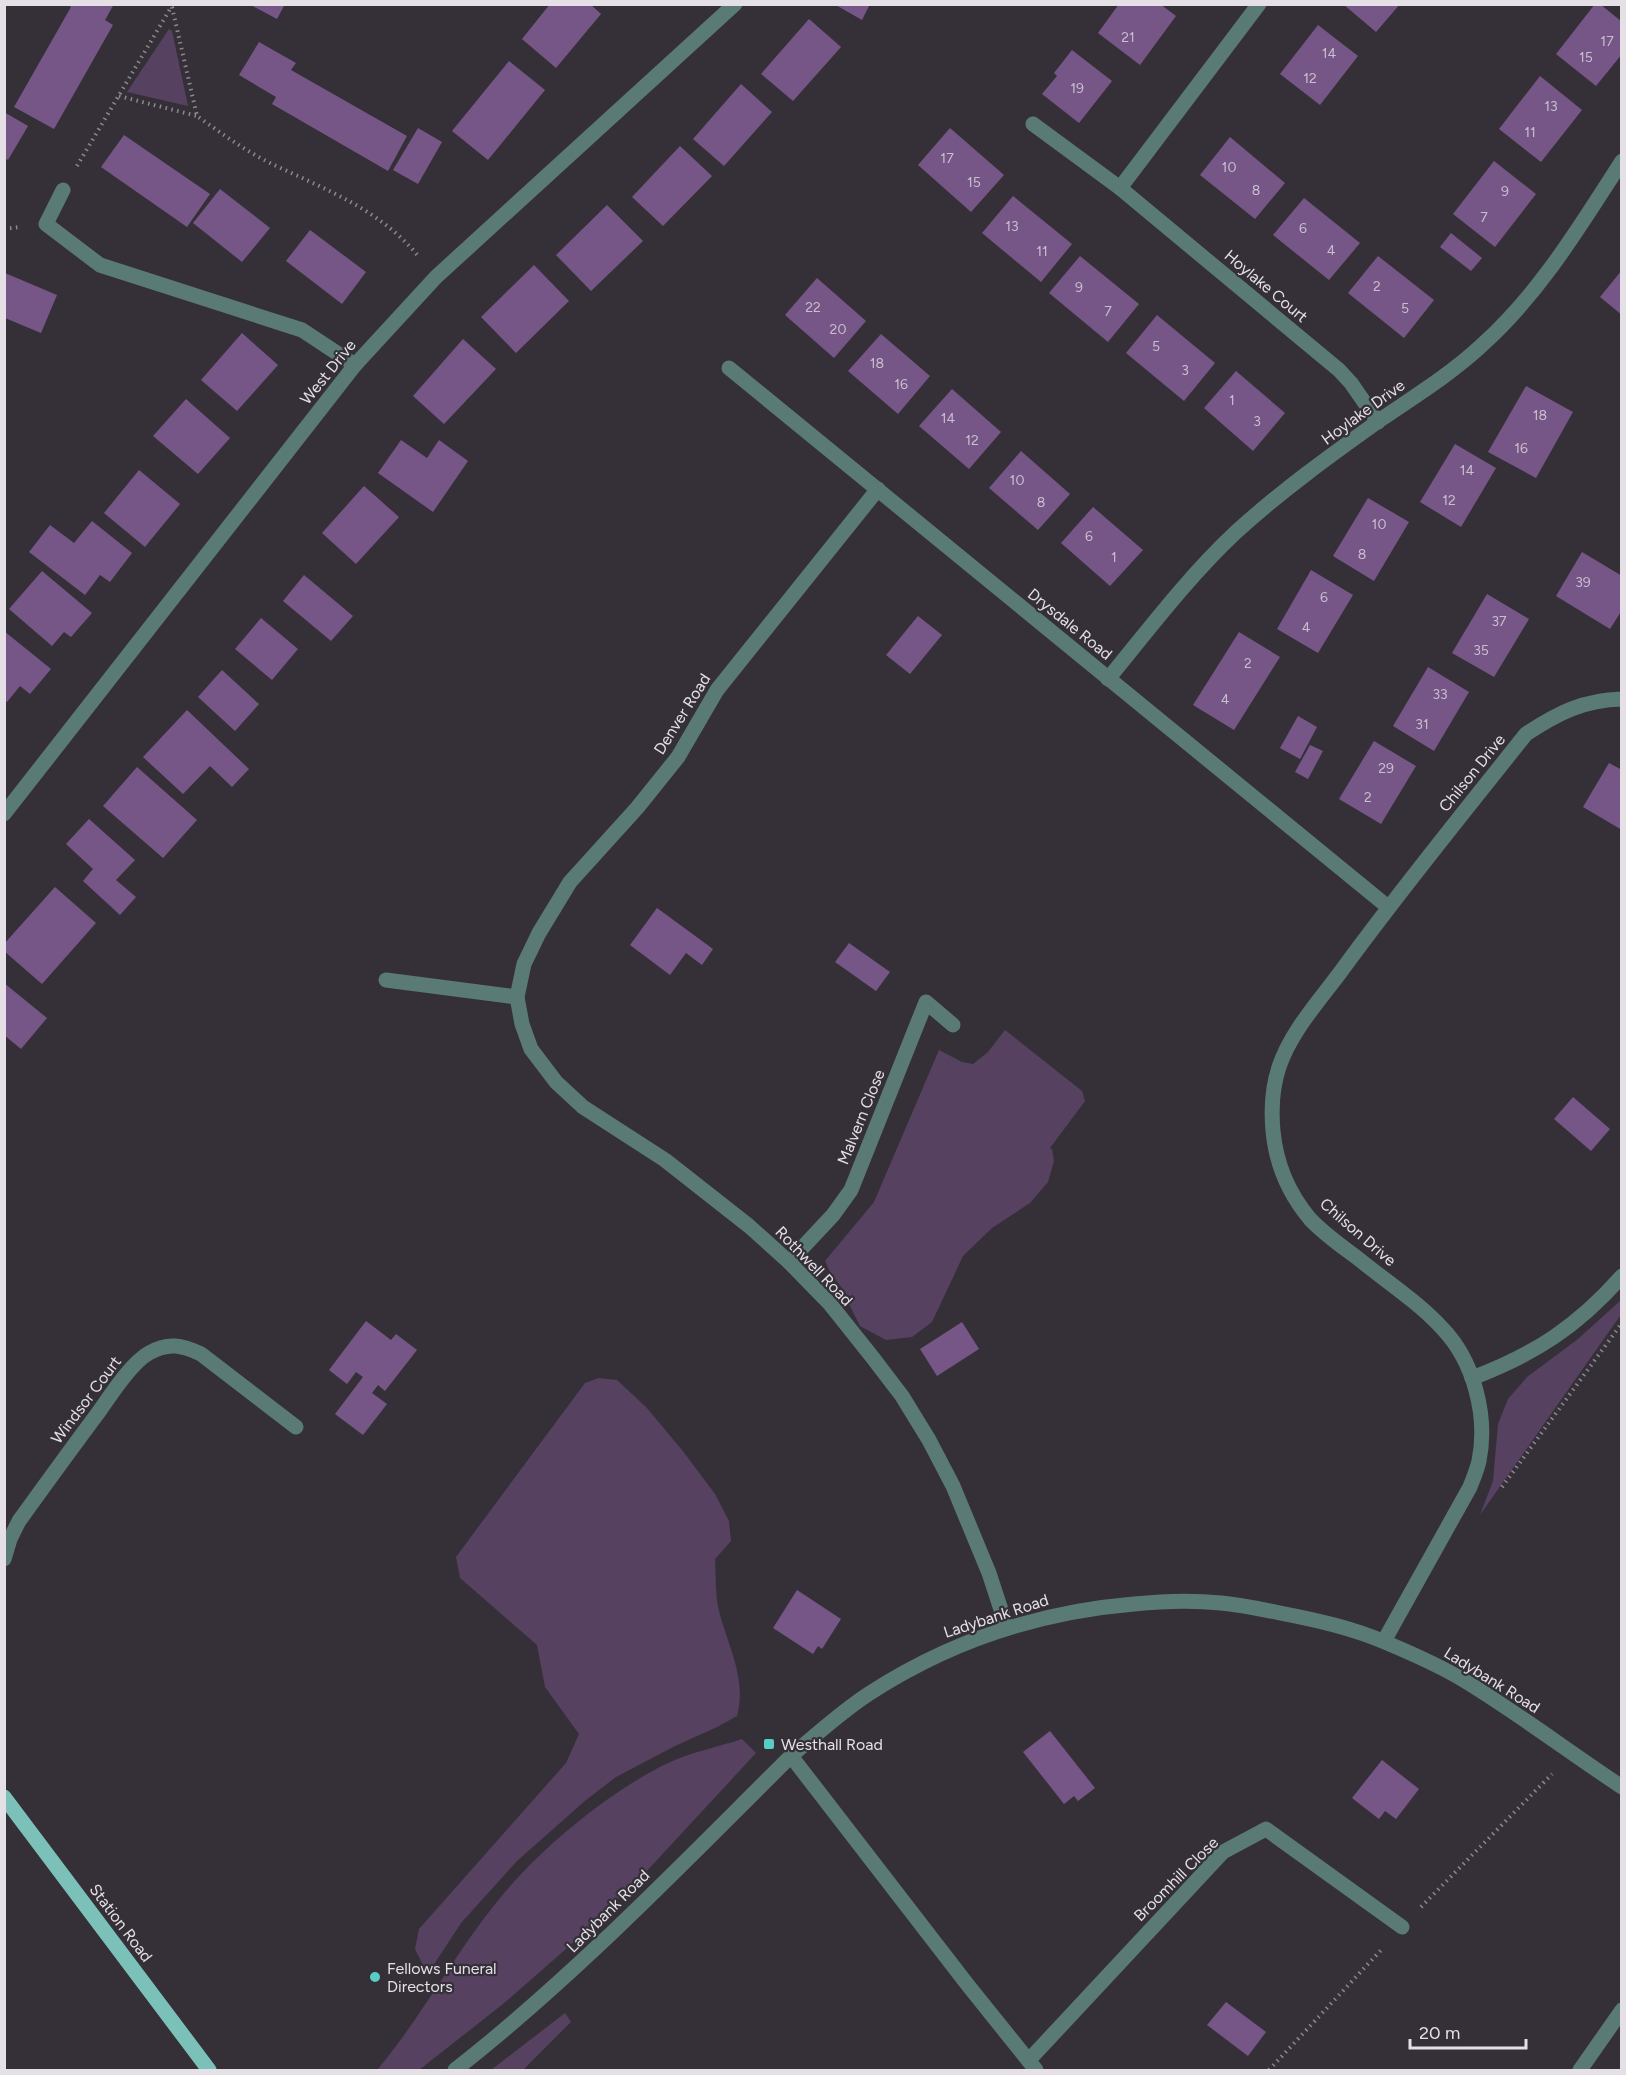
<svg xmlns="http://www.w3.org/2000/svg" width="1626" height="2075" viewBox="0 0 1626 2075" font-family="Figtree,sans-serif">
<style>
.green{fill:#564161}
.building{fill:#765686}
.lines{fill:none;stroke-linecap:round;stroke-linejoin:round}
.path{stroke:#8d888f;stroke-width:4;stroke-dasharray:1.5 4.5;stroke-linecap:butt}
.minor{stroke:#5a7a76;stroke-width:15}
.major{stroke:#7cc1b9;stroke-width:15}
.poi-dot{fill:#56cec3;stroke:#353038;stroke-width:2}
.labels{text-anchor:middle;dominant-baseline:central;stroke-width:4.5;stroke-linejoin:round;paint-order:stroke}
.number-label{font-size:14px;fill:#c8bece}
.street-label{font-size:16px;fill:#e4e0e6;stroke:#353038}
.poi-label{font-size:16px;fill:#e4e0e6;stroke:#353038;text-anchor:start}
</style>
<rect width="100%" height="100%" fill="#353038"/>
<g class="green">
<path d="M169,29L172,31L188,106L127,92Z"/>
<path d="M1005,1030L1082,1091L1085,1101L1050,1148L1052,1149L1054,1161L1048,1182L1030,1203L992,1228L963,1256L932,1322L912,1337L886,1340L860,1326L849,1304L850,1299L830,1272L825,1261L874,1202L939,1050L962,1062L973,1064L988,1052Z"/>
<path d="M1620,1301V1316L1480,1515L1493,1481L1498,1424L1508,1399L1527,1377L1578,1339Z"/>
<path d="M599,1378L617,1380L646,1407L682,1450L715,1494L729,1521L731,1541L715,1559C716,1576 715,1595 719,1611C728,1646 747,1679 737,1716L717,1727L675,1746L616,1777L586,1800L517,1861L461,1923L431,1969L426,1971L415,1949L419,1929L566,1763L579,1734L545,1687L537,1645L460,1578L456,1557L585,1383Z"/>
<path d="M742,1739L756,1753L644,1874L567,1948L503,2004L419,2070H377C421,2018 453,1956 496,1903C537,1851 608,1792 668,1763C691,1752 718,1747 742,1739Z"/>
<path d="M565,2013L571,2022L523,2070H491Z"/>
</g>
<g class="building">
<path d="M66,4H114L105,20L113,25L54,129L14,107L71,7Z"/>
<path d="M249,4H285L277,19Z"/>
<path d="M550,4H590L601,14L556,68L522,39Z"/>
<path d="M834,4H870L862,20Z"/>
<path d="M1119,4H1160L1176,16L1140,65L1098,33Z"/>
<path d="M1343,4H1400L1376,32Z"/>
<path d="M1595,4H1600L1622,22V54L1596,86L1556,54Z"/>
<path d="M809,19L841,47L793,101L761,74Z"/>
<path d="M1318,25L1358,56L1320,105L1280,74Z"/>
<path d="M259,42L296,63L291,70L407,136L388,171L272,104L276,97L239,75Z"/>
<path d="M1072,50L1112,81L1079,123L1042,94L1057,76L1054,73Z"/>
<path d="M509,61L545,90L488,160L452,131Z"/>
<path d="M1540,76L1582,110L1541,162L1499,129Z"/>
<path d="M741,84L772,112L724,166L693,139Z"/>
<path d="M4,112L28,126L8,160L4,158Z"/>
<path d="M418,128L442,142L418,184L393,170Z"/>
<path d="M950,128L1004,175L971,212L918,165Z"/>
<path d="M124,135L210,194L187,227L101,167Z"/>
<path d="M1230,137L1285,183L1255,219L1200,175Z"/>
<path d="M680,146L712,176L663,226L632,197Z"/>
<path d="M1494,161L1536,194L1495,247L1453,214Z"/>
<path d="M220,189L270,228L242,262L193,223Z"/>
<path d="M1013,196L1072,244L1041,282L982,233Z"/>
<path d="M1304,198L1360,243L1329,280L1273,235Z"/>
<path d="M607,205L643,241L591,291L556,255Z"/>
<path d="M310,230L366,272L342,304L286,261Z"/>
<path d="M1451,233L1482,258L1471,271L1440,247Z"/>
<path d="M1080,256L1139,304L1108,342L1049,293Z"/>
<path d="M1378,256L1434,300L1404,338L1348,293Z"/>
<path d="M534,265L569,301L516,353L481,317Z"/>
<path d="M1622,270V315L1600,297Z"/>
<path d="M5,273L57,295L41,333L5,318Z"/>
<path d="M817,278L866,321L834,358L785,315Z"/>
<path d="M1157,315L1215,363L1184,401L1126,353Z"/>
<path d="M242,333L278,365L237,411L201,380Z"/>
<path d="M881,334L930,376L898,414L848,371Z"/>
<path d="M463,339L496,369L444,424L413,396Z"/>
<path d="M1236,371L1285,413L1253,451L1204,408Z"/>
<path d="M1526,386L1573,412L1536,478L1488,452Z"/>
<path d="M952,389L1001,432L969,469L919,426Z"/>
<path d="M186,399L230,438L198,474L153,436Z"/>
<path d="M401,440L427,458L439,440L468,461L433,512L378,473Z"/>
<path d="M1455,444L1496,468L1461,527L1420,502Z"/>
<path d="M1021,451L1070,494L1038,530L989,488Z"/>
<path d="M139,470L180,504L145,547L104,513Z"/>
<path d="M364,486L399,517L356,564L322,533Z"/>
<path d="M1368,498L1409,522L1374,581L1333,556Z"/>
<path d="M1093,507L1143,550L1110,586L1061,543Z"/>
<path d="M92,521L132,553L110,582L100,575L85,595L29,552L50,525L74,543Z"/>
<path d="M1582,552L1622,576V610L1610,629L1556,596Z"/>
<path d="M1311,570L1353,595L1318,653L1277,629Z"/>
<path d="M42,571L92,613L71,637L64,632L52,646L9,609Z"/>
<path d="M304,575L353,616L331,641L283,601Z"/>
<path d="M1487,594L1529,619L1494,677L1452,653Z"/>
<path d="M918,616L942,635L910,674L886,655Z"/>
<path d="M261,618L298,649L272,680L235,649Z"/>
<path d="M4,631L51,669L30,694L20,686L7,702L4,700Z"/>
<path d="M1239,632L1280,657L1234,730L1193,705Z"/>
<path d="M1428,667L1469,692L1434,751L1393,726Z"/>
<path d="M222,670L259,704L235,731L198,697Z"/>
<path d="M187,710L249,769L232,787L210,766L183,794L143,757Z"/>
<path d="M1298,716L1317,727L1300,759L1280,748Z"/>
<path d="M1374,741L1416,766L1381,824L1339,799Z"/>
<path d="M1310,745L1323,751L1308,779L1295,772Z"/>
<path d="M1609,763L1622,770V830L1583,807Z"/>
<path d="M137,767L197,820L163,858L103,806Z"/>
<path d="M89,819L135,860L116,880L136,897L120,915L83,881L93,869L66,844Z"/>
<path d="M55,887L96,923L42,984L4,951V944Z"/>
<path d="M657,908L713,949L702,965L686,953L670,975L630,945Z"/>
<path d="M849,943L890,972L876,991L835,962Z"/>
<path d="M4,983L47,1018L21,1049L4,1035Z"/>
<path d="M1573,1097L1610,1129L1591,1151L1554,1119Z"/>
<path d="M366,1321L391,1340L396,1334L417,1350L385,1391L378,1385L372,1393L387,1404L363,1435L335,1414L363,1377L356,1372L347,1384L329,1370Z"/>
<path d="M962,1322L979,1349L937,1376L920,1349Z"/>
<path d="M797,1590L841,1619L822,1649L818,1646L813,1654L773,1628Z"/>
<path d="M1050,1731L1095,1788L1078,1801L1074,1796L1064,1804L1023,1752Z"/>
<path d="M1382,1760L1419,1789L1396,1819L1385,1811L1379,1819L1352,1798Z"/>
<path d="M1226,2002L1266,2032L1248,2056L1207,2025Z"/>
</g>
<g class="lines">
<g class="path">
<path d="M172,7L197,116C221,133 244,150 270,163C324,189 380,209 419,257"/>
<path d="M119,96L197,116"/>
<path d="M77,166L173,4"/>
<path d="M4,229L19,227"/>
<path d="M1502,1487L1622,1323"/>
<path d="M1421,1907L1552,1774"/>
<path d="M1269,2070L1383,1948"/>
</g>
<g class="minor">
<path d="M1033,124L1120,188L1339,370L1351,383L1378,422"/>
<path d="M1120,188L1259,4"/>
<path d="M63,190L46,224L100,265L302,330L355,365"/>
<path d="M729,368L1388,907"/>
<path d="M878,489L717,690L678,757L637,808L570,882L539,933L524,964L517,997L522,1024L531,1049L556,1082L583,1107L665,1160L749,1226L789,1262L830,1304L873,1358L902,1396L929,1440L953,1486L989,1573L1007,1628"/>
<path d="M1108,679C1149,629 1189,576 1236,532C1281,491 1331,455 1380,420C1415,396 1451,374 1482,345C1540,293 1580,226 1622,161"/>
<path d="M4,814L355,365L436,277L735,4"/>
<path d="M386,980L517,997"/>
<path d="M789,1262L833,1215L851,1190L926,1002L953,1025"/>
<path d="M1472,1378C1535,1354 1577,1327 1622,1276"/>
<path d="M4,1559L10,1539L19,1521C45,1485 71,1449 98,1413C110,1396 131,1363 149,1353C168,1342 182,1345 201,1354L296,1427"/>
<path d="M1384,1641L1470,1487C1473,1479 1477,1470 1479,1461C1488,1416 1474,1361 1442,1328C1418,1302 1387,1282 1360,1260C1343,1247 1325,1235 1310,1219C1289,1194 1276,1163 1273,1131C1271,1109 1272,1088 1279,1067C1291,1031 1320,1000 1342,970C1401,889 1464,812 1526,734C1558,713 1583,700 1622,699"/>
<path d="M791,1756L967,1984L1036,2070"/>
<path d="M1029,2060L1223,1852L1266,1829L1402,1927"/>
<path d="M455,2070C576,1975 682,1864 791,1756C817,1734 842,1711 870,1693C950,1641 1039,1612 1134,1604C1162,1601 1193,1600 1221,1603C1241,1605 1261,1609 1280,1613C1316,1620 1353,1628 1387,1643C1413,1654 1441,1666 1465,1681C1519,1714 1569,1752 1622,1787"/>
<path d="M1580,2070L1622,2010"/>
</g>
<path class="major" d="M4,1797L209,2070"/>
</g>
<g class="poi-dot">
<rect x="763" y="1738" width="12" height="12" rx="3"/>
<circle cx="375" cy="1977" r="6"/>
</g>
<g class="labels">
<g class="number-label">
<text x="1128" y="37">21</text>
<text x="1607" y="41">17</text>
<text x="1329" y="53">14</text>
<text x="1586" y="57">15</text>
<text x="1310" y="78">12</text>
<text x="1077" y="88">19</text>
<text x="1551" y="106">13</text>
<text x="1530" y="132">11</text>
<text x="947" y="158">17</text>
<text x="1229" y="167">10</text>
<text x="974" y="182">15</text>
<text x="1256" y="190">8</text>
<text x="1505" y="191">9</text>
<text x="1484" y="217">7</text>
<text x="1012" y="226">13</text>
<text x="1303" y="228">6</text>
<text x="1331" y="250">4</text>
<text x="1042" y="251">11</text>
<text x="1377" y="286">2</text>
<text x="1079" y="287">9</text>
<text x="813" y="307">22</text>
<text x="1405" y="308">5</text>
<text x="1108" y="311">7</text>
<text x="838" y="329">20</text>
<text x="1156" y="346">5</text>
<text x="877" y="363">18</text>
<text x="1185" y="370">3</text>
<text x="901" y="384">16</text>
<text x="1232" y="400">1</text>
<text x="1540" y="415">18</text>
<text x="948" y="418">14</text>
<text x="1257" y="421">3</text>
<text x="972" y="440">12</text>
<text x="1521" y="448">16</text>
<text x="1467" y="470">14</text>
<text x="1017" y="480">10</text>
<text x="1449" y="500">12</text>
<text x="1041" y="502">8</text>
<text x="1379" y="524">10</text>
<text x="1089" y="536">6</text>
<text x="1362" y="554">8</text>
<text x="1114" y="557">1</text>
<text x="1583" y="582">39</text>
<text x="1324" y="597">6</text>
<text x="1499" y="621">37</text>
<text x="1306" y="627">4</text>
<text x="1481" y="650">35</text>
<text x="1248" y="663">2</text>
<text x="1440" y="694">33</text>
<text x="1225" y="699">4</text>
<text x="1422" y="724">31</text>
<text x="1386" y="768">29</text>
<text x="1368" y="797">2</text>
</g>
<g class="street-label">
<text transform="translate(1266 286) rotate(40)">Hoylake Court</text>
<text transform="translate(328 372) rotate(-51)">West Drive</text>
<text transform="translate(1363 412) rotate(-36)">Hoylake Drive</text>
<text transform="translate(1070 624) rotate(39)">Drysdale Road</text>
<text transform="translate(682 714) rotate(-58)">Denver Road</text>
<text transform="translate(1472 773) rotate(-51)">Chilson Drive</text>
<text transform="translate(861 1117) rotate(-68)">Malvern Close</text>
<text transform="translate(1358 1232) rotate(41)">Chilson Drive</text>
<text transform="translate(814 1266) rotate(46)">Rothwell Road</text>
<text transform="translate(86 1400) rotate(-53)">Windsor Court</text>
<text transform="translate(996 1616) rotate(-18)">Ladybank Road</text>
<text transform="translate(1492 1680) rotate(32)">Ladybank Road</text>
<text transform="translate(1176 1879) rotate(-45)">Broomhill Close</text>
<text transform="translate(608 1911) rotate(-45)">Ladybank Road</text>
<text transform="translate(121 1923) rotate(53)">Station Road</text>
</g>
<g class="poi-label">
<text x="781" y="1744">Westhall Road</text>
<text x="387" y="1968">Fellows Funeral<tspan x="387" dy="18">Directors</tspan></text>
</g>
</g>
<rect width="1626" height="2075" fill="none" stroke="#e4e0e6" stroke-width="12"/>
<path d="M1410 2039v9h116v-9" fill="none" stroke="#e4e0e6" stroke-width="3"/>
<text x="1419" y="2039" font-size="18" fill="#e4e0e6" stroke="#353038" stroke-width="4.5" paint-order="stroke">20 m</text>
</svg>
